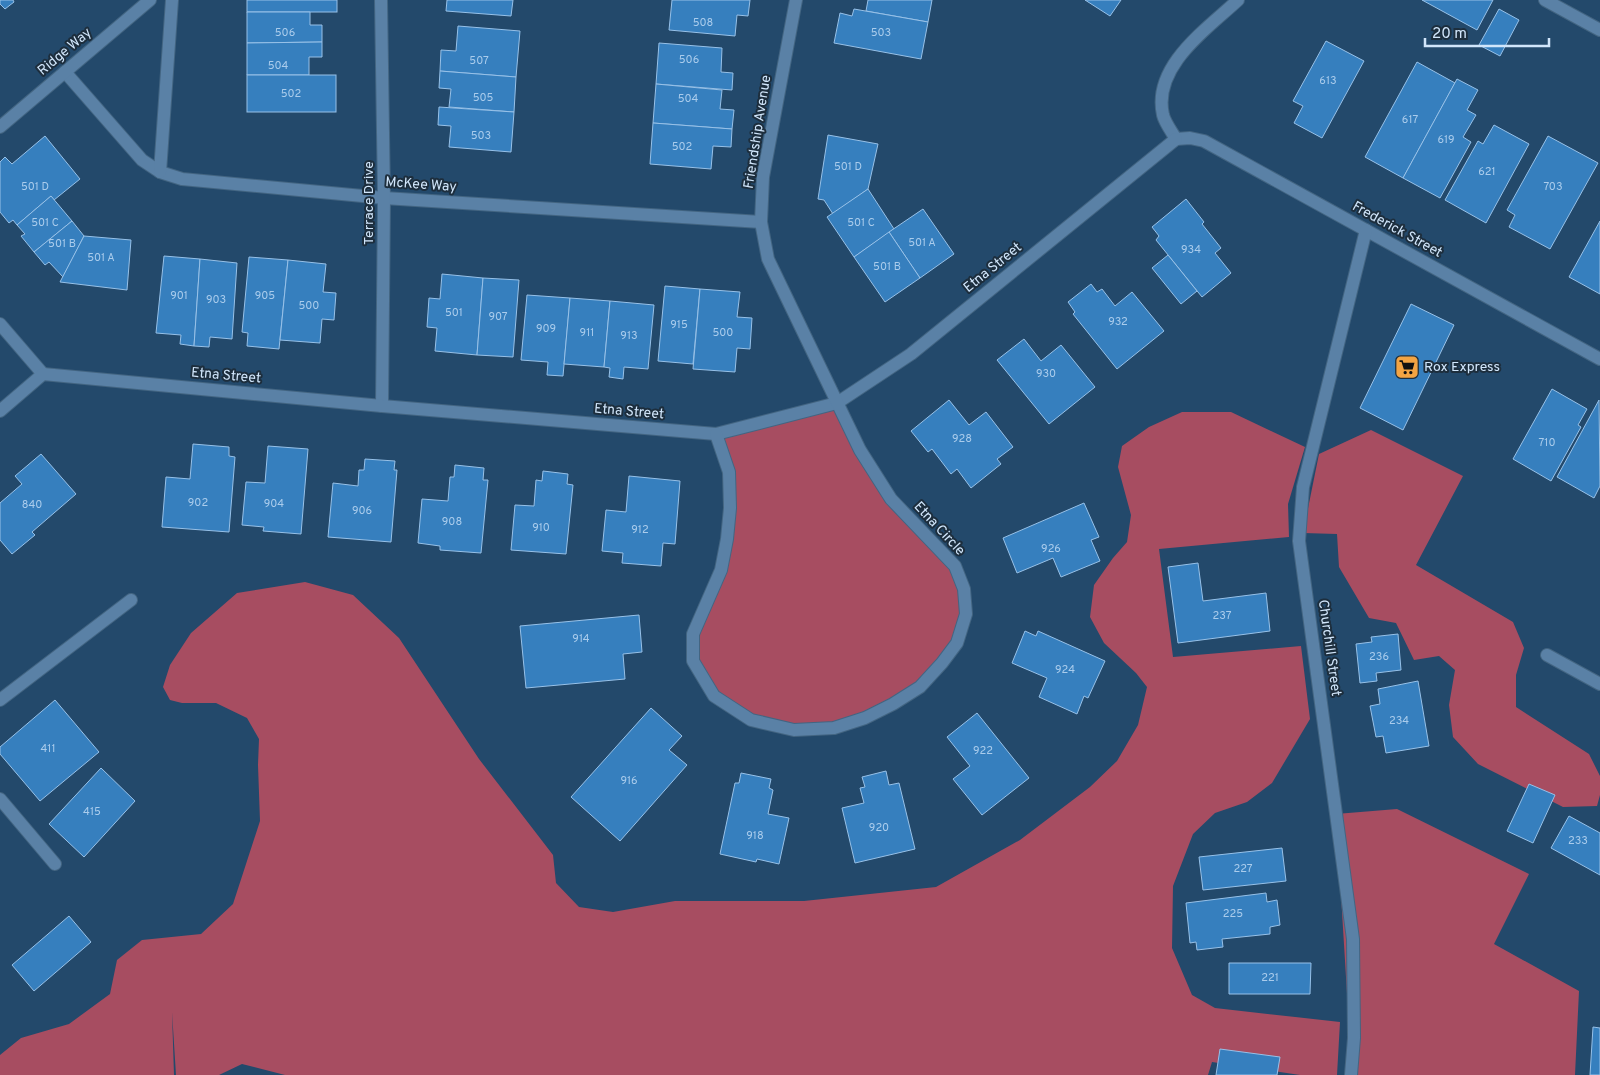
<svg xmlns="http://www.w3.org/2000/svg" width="1600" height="1075" viewBox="0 0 1600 1075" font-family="Overpass,sans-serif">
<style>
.green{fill:#a74d61}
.building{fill:#367fbe;stroke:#97c1e8}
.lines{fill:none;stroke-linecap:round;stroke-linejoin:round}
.lane-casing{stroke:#436582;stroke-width:14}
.street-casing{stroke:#436582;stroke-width:14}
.lane{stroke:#5a81a6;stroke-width:12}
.street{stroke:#5a81a6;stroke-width:12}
.labels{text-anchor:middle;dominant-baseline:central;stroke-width:4;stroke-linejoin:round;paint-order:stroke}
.number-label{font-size:11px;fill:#aaccec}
.street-label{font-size:14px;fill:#d1e6fb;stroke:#1d2e3d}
.poi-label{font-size:14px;fill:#d1e6fb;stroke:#1d2e3d;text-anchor:start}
</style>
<rect width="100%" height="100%" fill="#23496b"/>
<g class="green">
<path d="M837,403L891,499L955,566L964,589L957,643L920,687L834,728L751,720L714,696L693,661V634L721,570L730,508L716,434Z"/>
<path d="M1182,412H1231L1305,447L1288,504L1289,537L1159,549L1173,657L1301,646L1310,719L1272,783L1247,802L1215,813L1193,834L1173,886L1172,948L1192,995L1215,1008L1340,1022L1337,1075H1300L1212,1062L1208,1075H285L242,1064L219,1075H176L172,1012L174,1075H0V1055L21,1038L69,1024L110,994L117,960L142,940L201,934L233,904L260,821L258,765L259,739L247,718L216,703H182L170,700L163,687L170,665L191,633L237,593L305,582L353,595L399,638L479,759L553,855L556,883L579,907L613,912L675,901H804L936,887L1020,840L1090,787L1117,761L1138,725L1147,687L1136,673L1104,643L1090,617L1094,585L1113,558L1127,542L1131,515L1118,467L1122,446L1149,427Z"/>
<path d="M1371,430L1463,476L1416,565L1513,622L1524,648L1516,675V707L1589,754L1600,776V795L1597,806L1563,807L1478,764L1453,737L1449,705L1455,670L1439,656L1414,660L1396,623L1369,618L1339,567L1337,534L1303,533L1319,454Z"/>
<path d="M1397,809L1529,874L1494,944L1579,991L1575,1075H1352L1336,814Z"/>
</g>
<g class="building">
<path d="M0,0H13L14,2L5,9L0,4Z"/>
<rect x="247" y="0" width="90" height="12"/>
<path d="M447,0H513L511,16L446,11Z"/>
<path d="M672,0H750L748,16L737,15L735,36L669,30Z"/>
<path d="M868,0H932L928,22L866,11Z"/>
<path d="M1085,0H1121L1110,16Z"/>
<path d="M1422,0H1493L1477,30Z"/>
<path d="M854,9L928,22L921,59L834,43L840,13L852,16Z"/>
<path d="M1499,9L1519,20L1500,56L1479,45Z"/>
<path d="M247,12H310V25H322V42L247,43Z"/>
<path d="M458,26L520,31L516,77L440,71L441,50L456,51Z"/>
<path d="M1326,41L1364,61L1322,138L1294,123L1303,106L1293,101Z"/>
<path d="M322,42V57H309V75H247V43Z"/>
<path d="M659,43L722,48L721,72L733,73L732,90L656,84Z"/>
<path d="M1417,62L1455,83L1403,178L1365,157Z"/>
<path d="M440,71L516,77L514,112L449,107L451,89L439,88Z"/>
<rect x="247" y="75" width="89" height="37"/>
<path d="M1457,79L1478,90L1467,110L1476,115L1463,137L1471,142L1440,198L1403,178Z"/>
<path d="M656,84L722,90L720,109L734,110L732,129L653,123Z"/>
<path d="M439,107L514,112L511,152L449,147L451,126L438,125Z"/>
<path d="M653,123L732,129L731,147L713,146L711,169L650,164Z"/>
<path d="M1494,125L1529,144L1486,223L1445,200L1478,141L1483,144Z"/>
<path d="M828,135L878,144L868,189L833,214L824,200L818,199Z"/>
<path d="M45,136L80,179L54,200L51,196L17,225L13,220L9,223L0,212V162L5,157L12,164Z"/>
<path d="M1548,136L1598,163L1550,249L1509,227L1515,215L1507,210Z"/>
<path d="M868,189L894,229L854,257L827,217Z"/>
<path d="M51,196L72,221L34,252L21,236L25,234L17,225Z"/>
<path d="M1186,199L1204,222L1202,224L1221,248L1215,253L1231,273L1202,297L1156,240L1159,236L1152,227Z"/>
<path d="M923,209L954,254L920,278L889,232Z"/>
<path d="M72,221L84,236L63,277L49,262L45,265L34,252Z"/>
<path d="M1600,221V294L1569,277Z"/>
<path d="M889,232L920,278L885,302L854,257Z"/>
<path d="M84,236L131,240L127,290L60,282Z"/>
<path d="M1168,255L1197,291L1181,304L1152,268Z"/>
<path d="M164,256L200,259L194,346L180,344L181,335L156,333Z"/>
<path d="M249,257L288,260L279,349L247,346L248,333L242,332Z"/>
<path d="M200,259L237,263L232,339L210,337L209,347L194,346Z"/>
<path d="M288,260L326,264L323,292L336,293L334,320L322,319L320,343L280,340Z"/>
<path d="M442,274L483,278L477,355L435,351L437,328L427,327L429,298L440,299Z"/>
<path d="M483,278L519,280L513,357L477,355Z"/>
<path d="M1091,284L1097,292L1102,289L1115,306L1132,292L1164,331L1117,369L1073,314L1075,312L1068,302Z"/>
<path d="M665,286L700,289L693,364L658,361Z"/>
<path d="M700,289L740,292L737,317L752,318L750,349L737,348L735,372L693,369Z"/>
<path d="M527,295L570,298L563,376L547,375L548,362L521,360Z"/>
<path d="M570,298L610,301L604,367L564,364Z"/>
<path d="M610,301L654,305L648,369L624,367L623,379L609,377L610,368L604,367Z"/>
<path d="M1411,304L1454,325L1403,430L1360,408Z"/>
<path d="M1024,339L1041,361L1061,345L1095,387L1049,424L997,360Z"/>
<path d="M1552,389L1587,409L1578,425L1581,427L1551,481L1513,459Z"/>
<path d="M949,400L969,425L986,412L1013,447L997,459L1001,464L971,488L957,469L951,474L932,449L928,452L911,431Z"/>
<path d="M1599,400L1600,486L1594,498L1557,477Z"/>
<path d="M193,444L229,447V456L235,457L229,532L162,527L166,477L190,479Z"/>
<path d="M268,446L308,449L301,534L263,531L264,527L242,525L246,482L265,483Z"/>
<path d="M41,454L76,494L32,532L35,535L12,554L0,540V503L22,484L15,476Z"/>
<path d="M365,459L395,461L394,470H397L391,542L328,537L333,483L358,486L359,470H364Z"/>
<path d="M455,465L484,468L483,480H488L481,553L440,550V546L418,543L422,499L448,501L450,477H454Z"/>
<path d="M543,471L568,474L567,484L573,485L566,554L511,550L515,505L534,506L536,480L542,481Z"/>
<path d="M629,476L680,481L675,544L663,543L661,566L622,563L623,553L602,551L606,510L626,512Z"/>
<path d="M1084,503L1099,537L1091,540L1100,561L1061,577L1053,558L1017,573L1003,538Z"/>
<path d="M1198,563L1203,601L1266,593L1270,631L1178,643L1168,567Z"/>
<path d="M639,615L642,652L623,654L625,679L526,688L520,626Z"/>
<path d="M1025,631L1036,636L1038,631L1105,661L1088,698L1084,696L1077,714L1039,697L1047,678L1012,663Z"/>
<path d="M1398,634L1401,670L1376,673L1377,681L1360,683L1356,644L1372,642L1371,637Z"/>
<path d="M1418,681L1429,746L1386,753L1383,736L1376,737L1370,706L1380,704L1378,689Z"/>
<path d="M55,700L99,752L40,801L0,754V747Z"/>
<path d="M651,708L682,736L669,750L687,765L620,841L571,797Z"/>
<path d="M977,713L1029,778L982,815L953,779L970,766L947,737Z"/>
<path d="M101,768L135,801L84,857L49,824Z"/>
<path d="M886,771L889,785L899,783L915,849L855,863L842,808L864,803L860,788L865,787L862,777Z"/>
<path d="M741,773L771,779L769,788L773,790L768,814L789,818L779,864L757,859L756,862L720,854L735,783H739Z"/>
<path d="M1529,784L1555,795L1533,843L1507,831Z"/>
<path d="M1569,816L1600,833V875L1551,848Z"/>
<path d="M1282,848L1286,881L1203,890L1199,857Z"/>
<path d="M1266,893L1267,902L1277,900L1280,925L1270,927V934L1222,939L1223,947L1197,950L1196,942L1190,943L1186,903Z"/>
<path d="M69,916L91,942L34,991L12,965Z"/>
<path d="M1229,963H1311L1310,994H1229Z"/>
<path d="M1593,1027L1600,1028V1075H1590Z"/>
<path d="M1220,1049L1280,1057L1277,1075H1216Z"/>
</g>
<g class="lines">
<g class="lane-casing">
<g id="lane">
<path d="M1545,0L1600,30"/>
<path d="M65,72L142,160L160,172L182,179L384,198L761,222"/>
<path d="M160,172L172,0"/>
<path d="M1547,655L1600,684"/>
<path d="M0,700L131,600"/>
</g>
</g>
<g class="street-casing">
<g id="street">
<path d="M381,0L384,198L382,406"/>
<path d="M0,127L150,0"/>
<path d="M1176,139L1190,138L1204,141L1600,359"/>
<path d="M1176,139C1172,132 1165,123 1163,115C1152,66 1207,29 1238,0"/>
<path d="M0,324L43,374"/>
<path d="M0,411L43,374L382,406L716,434L837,403L911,354L1176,139"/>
<path d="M716,434L729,472L730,508L727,539L721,570L693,634V661L714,696L751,720L794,730L834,728L865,718L893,704L920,687L942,663L957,643L966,614L964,589L955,566L891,499L860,450L768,259L761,222L763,177L796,0"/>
<path d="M0,799L55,864"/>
<path d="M1351,1075L1354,1038L1353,939L1299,541L1303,487L1366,230"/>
</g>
</g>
<use href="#lane" class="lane"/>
<use href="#street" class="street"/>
</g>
<defs>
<g id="supermarket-square" transform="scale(1.25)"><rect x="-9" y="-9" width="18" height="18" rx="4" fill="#f3a443" stroke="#1d2e3d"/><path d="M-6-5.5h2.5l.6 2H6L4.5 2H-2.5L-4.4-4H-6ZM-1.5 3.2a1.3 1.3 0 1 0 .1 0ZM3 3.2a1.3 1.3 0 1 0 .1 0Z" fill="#111"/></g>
</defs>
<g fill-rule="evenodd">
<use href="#supermarket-square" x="1407" y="367"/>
</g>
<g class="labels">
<g class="number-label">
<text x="703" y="23">508</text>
<text x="285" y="33">506</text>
<text x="881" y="33">503</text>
<text x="689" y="60">506</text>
<text x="479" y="61">507</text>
<text x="278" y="66">504</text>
<text x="1328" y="81">613</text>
<text x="291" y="94">502</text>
<text x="483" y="98">505</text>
<text x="688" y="99">504</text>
<text x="1410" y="120">617</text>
<text x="481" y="136">503</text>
<text x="1446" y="140">619</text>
<text x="682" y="147">502</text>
<text x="848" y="167">501 D</text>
<text x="1487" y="172">621</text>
<text x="35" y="187">501 D</text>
<text x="1553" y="187">703</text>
<text x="45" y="223">501 C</text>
<text x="861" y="223">501 C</text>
<text x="922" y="243">501 A</text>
<text x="62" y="244">501 B</text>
<text x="1191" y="250">934</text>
<text x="101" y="258">501 A</text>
<text x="887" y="267">501 B</text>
<text x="179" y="296">901</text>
<text x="265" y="296">905</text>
<text x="216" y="300">903</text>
<text x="309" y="306">500</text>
<text x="454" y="313">501</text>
<text x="498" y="317">907</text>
<text x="1118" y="322">932</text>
<text x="679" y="325">915</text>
<text x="546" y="329">909</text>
<text x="587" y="333">911</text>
<text x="723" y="333">500</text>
<text x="629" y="336">913</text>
<text x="1046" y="374">930</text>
<text x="962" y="439">928</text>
<text x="1547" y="443">710</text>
<text x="198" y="503">902</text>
<text x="274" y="504">904</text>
<text x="32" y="505">840</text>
<text x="362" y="511">906</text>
<text x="452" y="522">908</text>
<text x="541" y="528">910</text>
<text x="640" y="530">912</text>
<text x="1051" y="549">926</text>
<text x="1222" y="616">237</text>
<text x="581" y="639">914</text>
<text x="1379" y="657">236</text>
<text x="1065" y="670">924</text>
<text x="1399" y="721">234</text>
<text x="48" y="749">411</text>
<text x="983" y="751">922</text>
<text x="629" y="781">916</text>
<text x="92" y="812">415</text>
<text x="879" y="828">920</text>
<text x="755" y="836">918</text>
<text x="1578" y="841">233</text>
<text x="1243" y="869">227</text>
<text x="1233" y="914">225</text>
<text x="1270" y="978">221</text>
</g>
<g class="street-label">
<text transform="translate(65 52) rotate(-40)">Ridge Way</text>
<text transform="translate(758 132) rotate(-81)">Friendship Avenue</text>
<text transform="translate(421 185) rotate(4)">McKee Way</text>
<text transform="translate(369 203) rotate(-90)">Terrace Drive</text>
<text transform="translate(1397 230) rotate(29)">Frederick Street</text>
<text transform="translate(993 268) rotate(-39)">Etna Street</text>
<text transform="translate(226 376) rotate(5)">Etna Street</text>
<text transform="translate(629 412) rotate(5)">Etna Street</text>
<text transform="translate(939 529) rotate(47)">Etna Circle</text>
<text transform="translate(1329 648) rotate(82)">Churchill Street</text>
</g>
<g class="poi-label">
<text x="1424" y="367">Rox Express</text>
</g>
</g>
<path d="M1425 38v8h124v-8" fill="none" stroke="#d1e6fb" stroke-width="2.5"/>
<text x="1432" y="38" font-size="15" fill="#d1e6fb" stroke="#1d2e3d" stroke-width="4" paint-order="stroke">20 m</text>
</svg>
